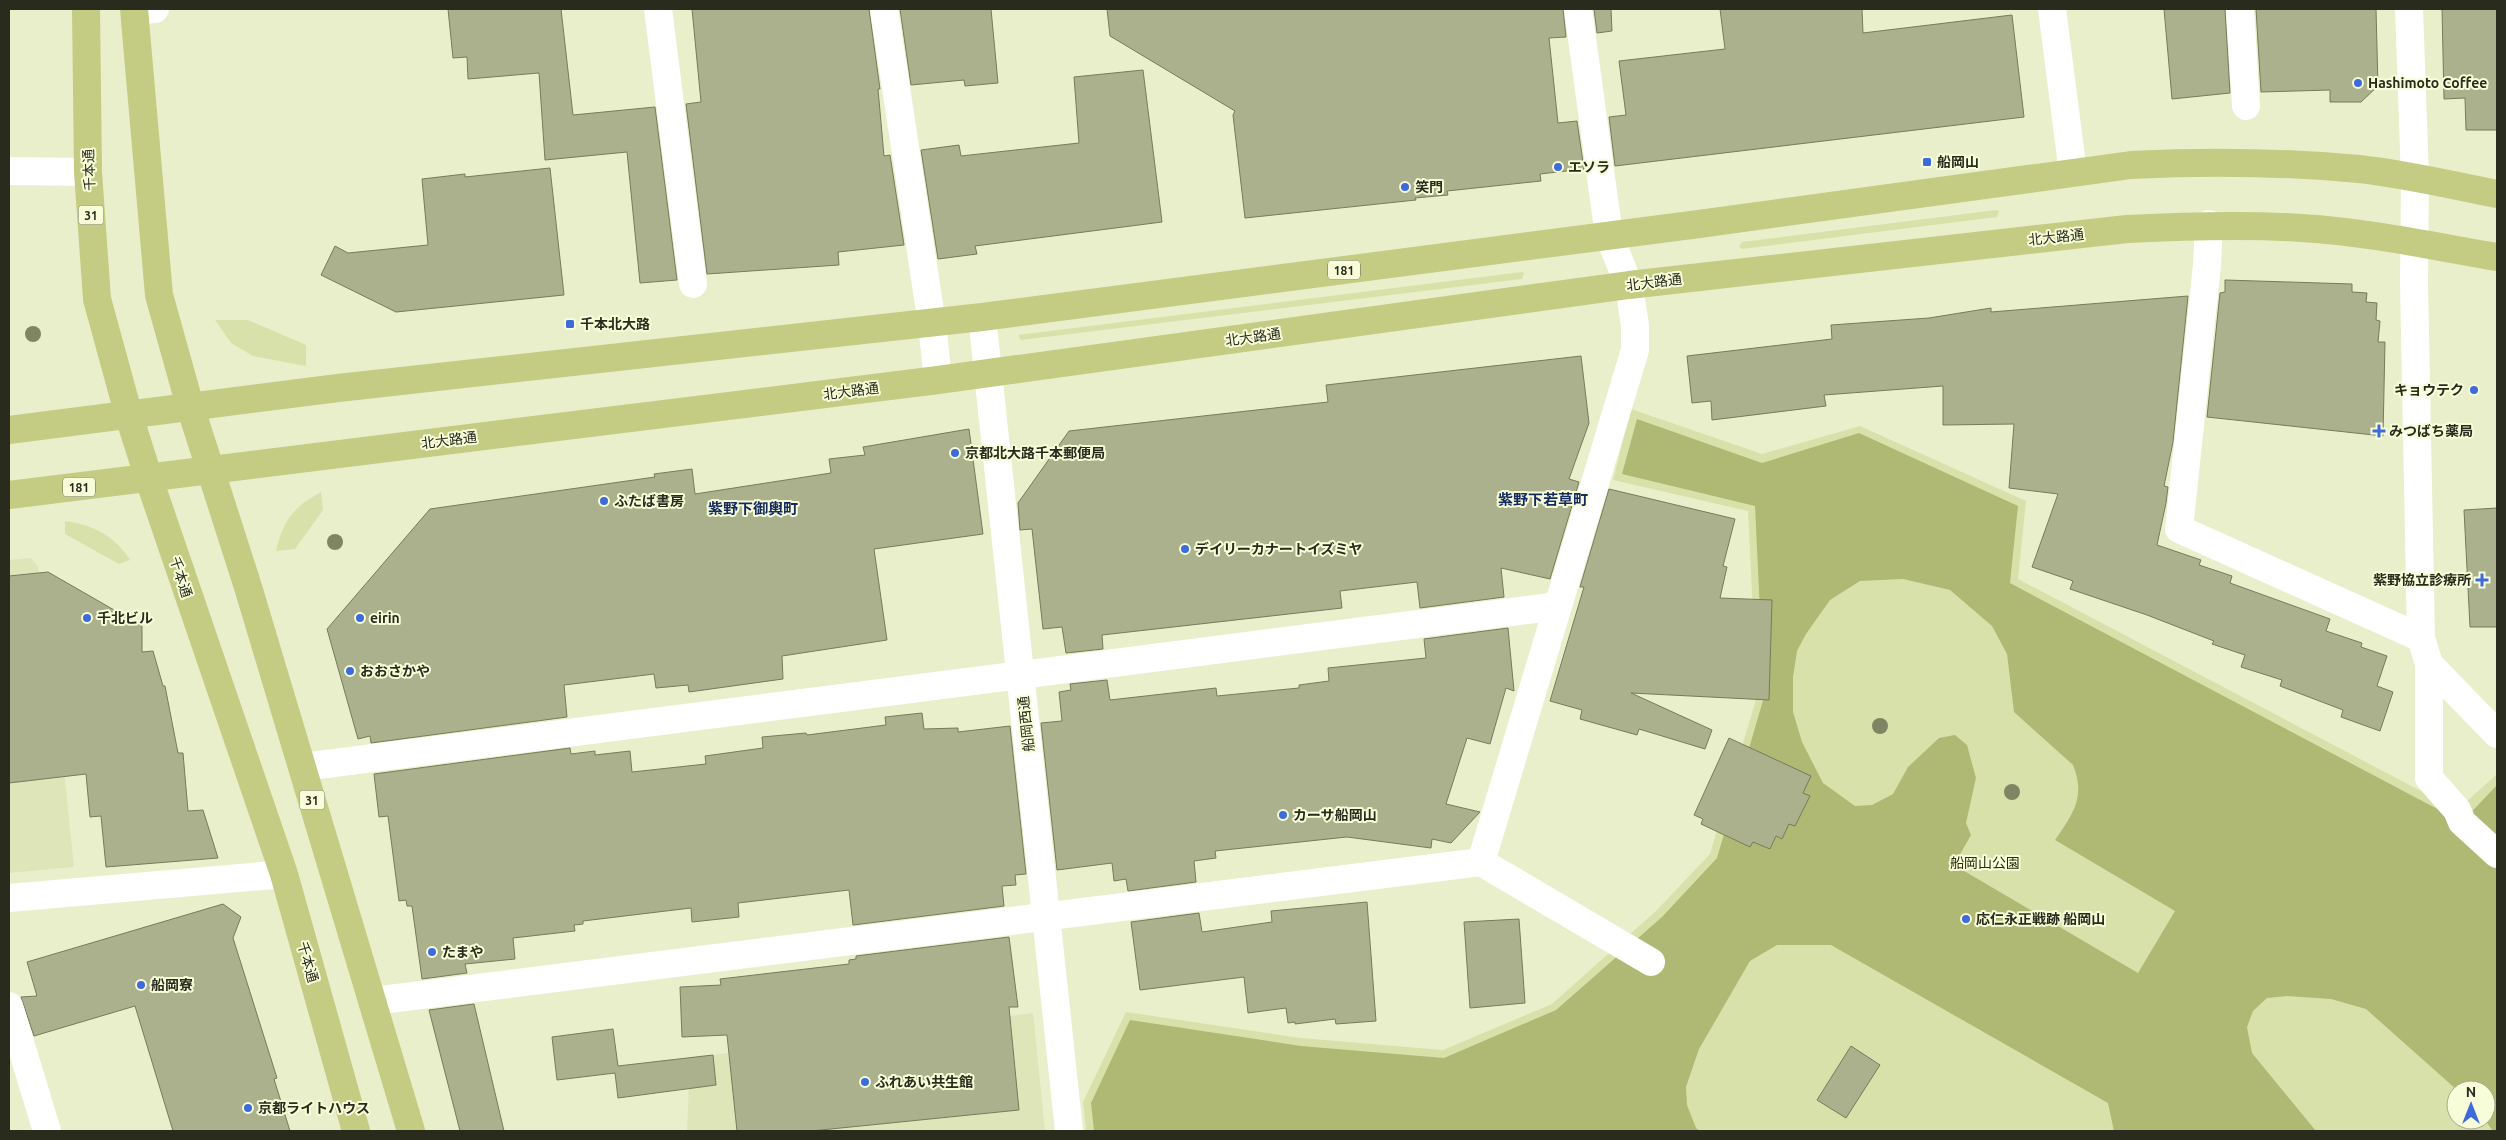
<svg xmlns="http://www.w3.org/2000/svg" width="2506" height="1140" viewBox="0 0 2506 1140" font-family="Ubuntu,'Noto Sans JP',sans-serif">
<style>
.built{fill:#dee5b9}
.green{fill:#d9e1aa;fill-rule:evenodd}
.forest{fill:#b0b974;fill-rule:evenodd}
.building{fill:#abb08d;stroke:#767b5a}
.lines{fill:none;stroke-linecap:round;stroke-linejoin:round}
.minor{stroke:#fff;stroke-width:28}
.major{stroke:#c4cb83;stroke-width:28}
.tree{fill:#7f8462}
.poi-dot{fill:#3e6bdc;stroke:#f7fdd8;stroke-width:2}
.labels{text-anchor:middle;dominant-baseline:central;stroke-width:4;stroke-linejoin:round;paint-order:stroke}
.shield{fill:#f7fdd8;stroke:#676a55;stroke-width:1}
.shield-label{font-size:12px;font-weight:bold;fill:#292b1d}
.poi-label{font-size:14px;font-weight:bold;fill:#292b1d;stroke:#f7fdd8;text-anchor:start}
.street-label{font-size:14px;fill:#292b1d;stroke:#f7fdd8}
.park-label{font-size:14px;fill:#292c0d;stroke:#f7fdd8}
.neighbourhood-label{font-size:15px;font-weight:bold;fill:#14295f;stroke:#f7fdd8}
</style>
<rect width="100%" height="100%" fill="#e9efcb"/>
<g class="built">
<path d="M31,558L38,567L52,732L60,731L74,867L9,873V560Z"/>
<path d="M1033,1013L1045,1131H687L690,1058Z"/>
</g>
<g class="green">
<path d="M1996,210L1999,211L1997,217L1742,249L1739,247L1742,242Z"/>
<path d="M1522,272L1524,273L1522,279L1021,340L1018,335Z"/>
<path d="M215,320H248L306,345V366L253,356L231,343Z"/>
<path d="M1631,409L1762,454L1860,426L2026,501L2018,579L2457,810L2497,774V1131H1086L1083,1102L1126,1012L1301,1038L1443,1050L1552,1004L1656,911L1710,854L1757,696L1748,511L1613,480ZM2456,1090H2486V1120H2456Z"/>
<path d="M321,492L323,510L295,549L276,551C282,522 294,506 321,492Z"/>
<path d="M65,521C93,525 114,535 130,560L119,564L65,534Z"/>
</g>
<path class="forest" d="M1637,419L1762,463L1859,433L2018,506L2010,583L2462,822L2497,785V1131H2493L2485,1120L2486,1090H2457L2366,1009L2331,999L2287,996L2267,998L2253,1011L2247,1027L2252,1053L2316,1131H2114L2108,1103L1831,945H1777L1750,961L1699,1049L1686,1087L1687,1105L1696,1128L1700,1131H1094L1091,1103L1130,1020L1301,1046L1444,1058L1556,1010L1662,917L1717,858L1764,697L1755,506L1622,474ZM1903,579L1950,590L1992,626L2007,654L2014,712L2073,765C2086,797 2073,814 2055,840L2175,911L2138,973L1954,865L1971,835L1966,823L1976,778L1967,745L1955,735L1939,738L1908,767L1893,794L1872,805L1855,806L1823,783L1802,742L1793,712V677L1797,651L1806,634L1830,600L1860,581Z"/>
<g class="building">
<path d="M448,9H561L573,115L655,107L677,280L640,283L627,152L545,160L539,73L468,79L467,57L453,58Z"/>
<path d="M692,9H869L880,89H878L884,156L890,155L904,245L838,252L839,265L707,274L686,104L701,102Z"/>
<path d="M900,9H991L998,83L965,86L964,80L911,85Z"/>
<path d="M1107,9H1563L1566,37L1549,38L1558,123L1577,121L1584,169L1540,174L1541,181L1447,191L1448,195L1415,198L1416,200L1245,218L1233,115L1235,111L1110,36Z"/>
<path d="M1594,9H1611L1612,31L1597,33Z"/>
<path d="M1720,9H1862L1863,33L2012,15L2024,117L1615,166L1609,117L1626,115L1619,61L1725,49Z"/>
<path d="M2164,9H2225L2230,93L2172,99Z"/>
<path d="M2256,9H2376L2378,86L2361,102H2330V90L2261,92Z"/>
<path d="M2442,9H2497V130H2466L2465,98L2444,99Z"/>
<path d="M1143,70L1162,222L975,246L977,254L938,259L921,150L959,145L961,156L1079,143L1074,77Z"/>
<path d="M550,168L564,295L396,312L321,275L335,246L348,253L428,245L422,179L465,174V177Z"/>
<path d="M2225,280L2352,284V292L2367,293L2366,302L2377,303L2376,320L2380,321L2378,342H2385L2383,436L2207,417L2220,293L2225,292Z"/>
<path d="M2188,296L2173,442L2164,486L2168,487L2166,503L2157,545L2201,560L2199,565L2232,576L2230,583L2330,619L2326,631L2362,643L2361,647L2387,656L2377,686L2393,692L2380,731L2341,717L2343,710L2280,686L2282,680L2241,667L2245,655L2212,644L2214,641L2147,615L2070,589L2073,581L2032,567L2058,494L2009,488L2014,424L1943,425V386L1824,395L1826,406L1712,420L1711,401L1692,403L1687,356L1832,339L1831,325L1929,318L1991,308V312Z"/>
<path d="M1581,356L1589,423L1569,479L1579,482L1550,579L1501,568L1504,597L1420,608L1417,582L1340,591L1342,608L1102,635L1103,649L1066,653L1062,627L1043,629L1032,529L1020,530L1018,503L1069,431L1328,402L1326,385Z"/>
<path d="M969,429L983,534L874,549L887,640L782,656L783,679L689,692L688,685L656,688L654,674L564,685L567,717L371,743L370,736L358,739L327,629L430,509L655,477L654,474L692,469L695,494L831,473L829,459L865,455L863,447Z"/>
<path d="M1609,489L1735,519L1723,566L1727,567L1720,598L1772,600L1769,700L1631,693L1712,730L1705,749L1639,729L1637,735L1580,719L1582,710L1550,701L1584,587H1580Z"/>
<path d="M2497,508V627H2470L2464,510Z"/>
<path d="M48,572L142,626V652L153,651L163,686H165L178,753H183L188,811L203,810L218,858L106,867L101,816L90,817L86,774L9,783V576Z"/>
<path d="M1508,628L1514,691L1506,688L1490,744L1467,738L1446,804L1480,812L1451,843L1432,839L1431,848L1347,837L1215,851L1216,858L1194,861L1196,882L1128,891L1126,879L1114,881L1112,863L1057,870L1041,723L1062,721L1059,692L1071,690L1070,684L1107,680L1110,700L1216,688L1217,696L1299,688V685L1329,681L1328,668L1426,658L1424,639Z"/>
<path d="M922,713L924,729L958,728V732L1010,726L1026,874L1015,875L1016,885L1002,886L1004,906L853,925L849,890L738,903L739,917L692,922L691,908L583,921V924L574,925L575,931L513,938L515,959L465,964L467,973L422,979L412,906H407L406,900L399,901L388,816L379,817L374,774L570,748L571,754L595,751V755L630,751L632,772L706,764L705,756L763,748L762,737L806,733L807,735L886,725L885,717Z"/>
<path d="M1729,738L1811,776L1803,793L1810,796L1795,826L1789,824L1782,839L1776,836L1770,849L1753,842L1750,847L1701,824L1703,819L1694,815Z"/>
<path d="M1367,902L1376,1021L1336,1024L1335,1019L1295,1024V1022L1288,1023L1286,1008L1248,1013L1244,977L1140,990L1131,922L1199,913L1202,932L1272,922L1271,911Z"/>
<path d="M223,904L241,917L233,938L277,1078L274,1079L290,1131H173L135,1006L34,1036L21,997L37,996L27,962Z"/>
<path d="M1519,919L1525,1003L1470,1008L1464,922Z"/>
<path d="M1009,937L1018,1007H1009L1019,1110L811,1131H737L727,1035L682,1037L680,987L721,985L720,979L849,964V960L856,959V956Z"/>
<path d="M474,1004L504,1131H460L429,1010Z"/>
<path d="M613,1029L618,1066L713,1055L716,1085L618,1098L615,1073L557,1080L552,1037Z"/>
<path d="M1851,1046L1880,1065L1846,1118L1817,1100Z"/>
</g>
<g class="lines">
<g class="minor">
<path d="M658,9L693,284"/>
<path d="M884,9L932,324L938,380"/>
<path d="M2052,9L2073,173"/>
<path d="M2240,9L2246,106"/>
<path d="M2409,9L2415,178L2414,283L2421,638L2429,664L2497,734"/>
<path d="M134,11L155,9"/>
<path d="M9,171L88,172"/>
<path d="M2209,224L2207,265L2179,529L2421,638"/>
<path d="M982,317L1069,1131"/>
<path d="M2429,664V778L2457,810L2462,822L2497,854"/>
<path d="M303,767L1558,606"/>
<path d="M1481,862L1635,350V326L1629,285L1609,236L1578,9"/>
<path d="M9,898L284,874"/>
<path d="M373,1001L1481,862L1651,962"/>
<path d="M9,1006L47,1131"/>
</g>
<g class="major">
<path d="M86,9L88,172L97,299L129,416L149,479L284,874L356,1131"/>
<path d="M134,9L159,295L190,406L248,587L411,1131"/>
<path d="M9,430L338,388L982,317L1699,224L2131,165C2207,161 2283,162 2359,169C2405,174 2451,185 2497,194"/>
<path d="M9,495L938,380L1629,285L2127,229C2186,226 2243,224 2302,228C2368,232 2432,246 2497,257"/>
</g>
</g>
<g class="tree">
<circle cx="33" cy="334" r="8"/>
<circle cx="335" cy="542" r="8"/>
<circle cx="1880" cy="726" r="8"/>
<circle cx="2012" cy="792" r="8"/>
</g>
<g class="poi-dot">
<circle cx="2358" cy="83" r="5"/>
<rect x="1922" y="157" width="10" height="10" rx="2.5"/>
<circle cx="1558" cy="167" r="5"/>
<circle cx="1405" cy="187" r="5"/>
<rect x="565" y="319" width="10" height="10" rx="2.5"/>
<circle cx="2474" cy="390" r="5"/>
<path d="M2376.5 423.5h5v5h5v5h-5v5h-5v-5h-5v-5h5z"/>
<circle cx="955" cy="453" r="5"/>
<circle cx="604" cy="501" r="5"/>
<circle cx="1185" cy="549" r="5"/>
<path d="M2479.5 572.5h5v5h5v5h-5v5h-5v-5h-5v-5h5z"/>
<circle cx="87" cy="618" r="5"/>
<circle cx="360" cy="618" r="5"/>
<circle cx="350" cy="671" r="5"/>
<circle cx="1283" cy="815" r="5"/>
<circle cx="1966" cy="919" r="5"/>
<circle cx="432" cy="952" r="5"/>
<circle cx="141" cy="985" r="5"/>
<circle cx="865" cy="1082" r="5"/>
<circle cx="248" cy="1108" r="5"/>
</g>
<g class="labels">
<g class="shield">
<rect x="78.5" y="205.5" width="25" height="19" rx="4"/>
<rect x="1328" y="260.5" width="32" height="19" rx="4"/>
<rect x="63" y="477.5" width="32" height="19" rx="4"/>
<rect x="299.5" y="790.5" width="25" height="19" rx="4"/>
</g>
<g class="shield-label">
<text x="91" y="215">31</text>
<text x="1344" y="270">181</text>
<text x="79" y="487">181</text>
<text x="312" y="800">31</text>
</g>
<g class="poi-label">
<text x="2368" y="83">Hashimoto Coffee</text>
<text x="1937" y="162">船岡山</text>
<text x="1568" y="167">エソラ</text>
<text x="1415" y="187">笑門</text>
<text x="580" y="324">千本北大路</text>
<text x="2464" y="390" text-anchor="end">キョウテク</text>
<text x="2389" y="431">みつばち薬局</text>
<text x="965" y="453">京都北大路千本郵便局</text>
<text x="614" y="501">ふたば書房</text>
<text x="1195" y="549">デイリーカナートイズミヤ</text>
<text x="2471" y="580" text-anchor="end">紫野協立診療所</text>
<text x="97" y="618">千北ビル</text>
<text x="370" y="618">eirin</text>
<text x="360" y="671">おおさかや</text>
<text x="1293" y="815">カーサ船岡山</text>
<text x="1976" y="919">応仁永正戦跡 船岡山</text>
<text x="442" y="952">たまや</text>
<text x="151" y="985">船岡寮</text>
<text x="875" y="1082">ふれあい共生館</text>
<text x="258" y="1108">京都ライトハウス</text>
</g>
<g class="street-label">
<text transform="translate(89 170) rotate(-92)">千本通</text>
<text transform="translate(2056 237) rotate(-6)">北大路通</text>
<text transform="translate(1654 282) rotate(-7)">北大路通</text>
<text transform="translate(1253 337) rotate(-8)">北大路通</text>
<text transform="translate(851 391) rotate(-7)">北大路通</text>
<text transform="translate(449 440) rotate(-7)">北大路通</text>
<text transform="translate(181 577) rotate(72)">千本通</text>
<text transform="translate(1026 724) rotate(-96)">船岡西通</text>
<text transform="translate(308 962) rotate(74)">千本通</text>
</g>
<g class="park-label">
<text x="1985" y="863">船岡山公園</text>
</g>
<g class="neighbourhood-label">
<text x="1543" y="499">紫野下若草町</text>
<text x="753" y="508">紫野下御輿町</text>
</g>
</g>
<rect width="2506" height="1140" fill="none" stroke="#292b1d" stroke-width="20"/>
<g transform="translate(2471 1105)"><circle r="24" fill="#f7fdd8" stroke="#a5a98d"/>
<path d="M0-4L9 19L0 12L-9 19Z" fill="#3e6bdc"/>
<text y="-8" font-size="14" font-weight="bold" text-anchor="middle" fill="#292b1d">N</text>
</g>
</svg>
